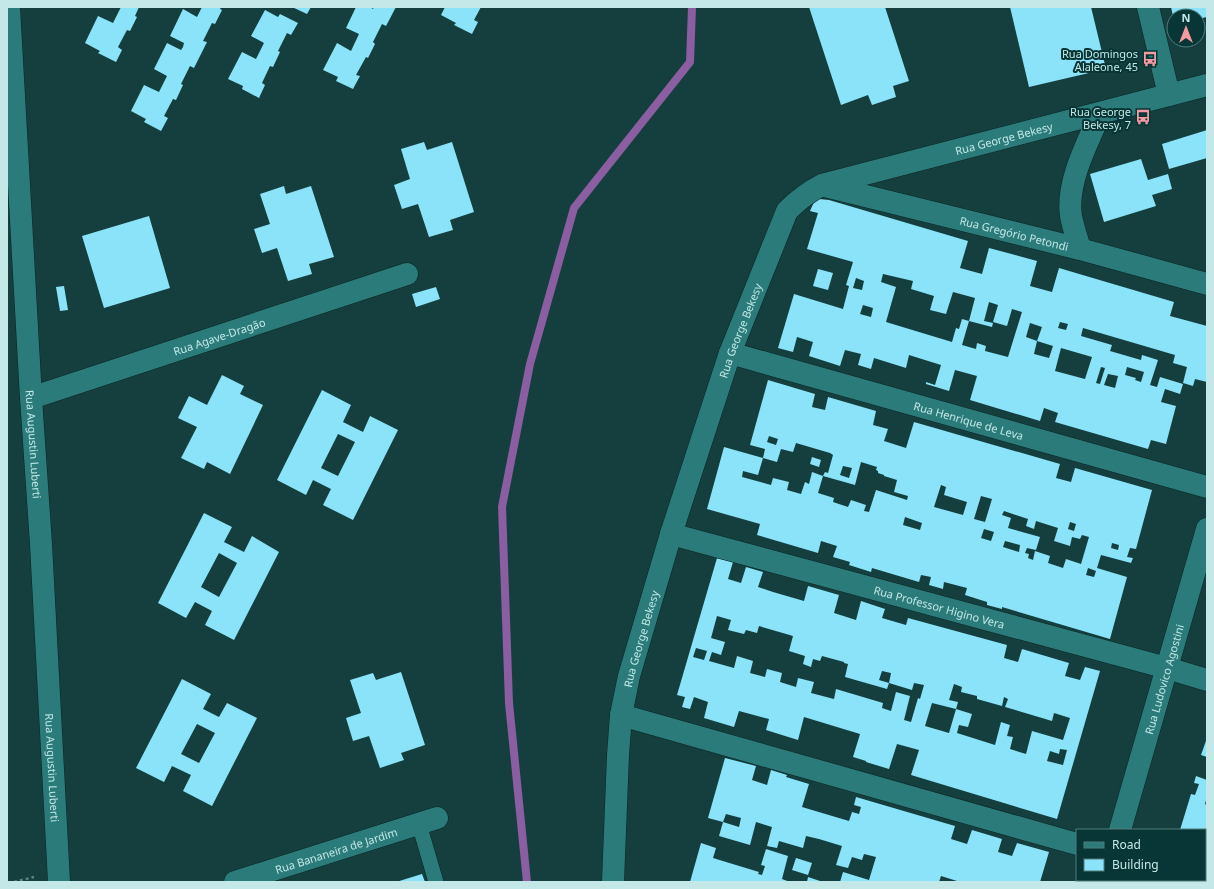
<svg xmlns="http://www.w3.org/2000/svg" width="1214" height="889" viewBox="0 0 1214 889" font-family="'Noto Sans',sans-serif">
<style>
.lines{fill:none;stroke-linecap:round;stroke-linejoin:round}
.stream{stroke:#8b5da1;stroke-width:8}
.building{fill:#8ae3f8;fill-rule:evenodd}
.service-casing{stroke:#0b2424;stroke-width:16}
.minor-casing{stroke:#0b2424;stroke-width:23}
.tertiary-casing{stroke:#0b2424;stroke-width:23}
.path{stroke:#5e8685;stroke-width:2.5;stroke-dasharray:3 3;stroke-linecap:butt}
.service{stroke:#2a7b7a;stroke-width:15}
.minor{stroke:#2a7b7a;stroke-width:22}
.tertiary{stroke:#2a7b7a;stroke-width:22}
.labels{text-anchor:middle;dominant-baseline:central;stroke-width:4;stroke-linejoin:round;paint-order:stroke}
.poi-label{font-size:11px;fill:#c3e8e7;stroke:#083535;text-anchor:end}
.street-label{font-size:11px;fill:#c3e8e7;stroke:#083535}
</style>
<rect width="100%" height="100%" fill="#153f3f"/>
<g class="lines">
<path class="stream" d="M527,882L509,703L502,507L530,364L574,208L690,62L692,7"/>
</g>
<g class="building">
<path d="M121,7H139L135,16L137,17L130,31L127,30L118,47L122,50L116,62L98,53L100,51L85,43L98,16L113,23Z"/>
<path d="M202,7H221L220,9L222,10L215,24L212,23L203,41L207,42L194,68L190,66L181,84L183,85L176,100L173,99L164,116L168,118L161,131L144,122L146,119L131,111L144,85L159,92L167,76L154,69L167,43L181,50L183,47L184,43L170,36L183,9L197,17Z"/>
<path d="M292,7H311L307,14Z"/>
<path d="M356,7H370L373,9L374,7H396L386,26L382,24L373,42L375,44L368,58L366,57L356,75L360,76L353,89L336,81L338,77L323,70L337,43L351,51L359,34L346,28Z"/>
<path d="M445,7H481L474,20L478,22L472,34L454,25L456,23L441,15Z"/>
<path d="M809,7H885L909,81L893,86L896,97L872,105L868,95L841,105Z"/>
<path d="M1010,7H1091L1106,69L1029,87Z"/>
<path d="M1171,7H1207V17L1198,19V16H1173Z"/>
<path d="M265,10L278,17L280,14L298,23L291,35L287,33L278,51L280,52L273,67L270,66L262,83L265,85L259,98L242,89L243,86L228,79L242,52L256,59L264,43L251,36Z"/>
<path d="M1207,130V158L1169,169L1162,144Z"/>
<path d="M424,142L427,150L452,142L474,212L450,220L453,230L429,237L418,204L402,209L394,185L410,179L401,149Z"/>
<path d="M1141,159L1148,180L1168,174L1172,189L1152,195L1156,206L1104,222L1090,174Z"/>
<path d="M284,186L286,194L311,186L334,257L309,264L312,274L288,281L277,248L262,253L254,229L270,224L260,194Z"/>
<path d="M819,199L829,200L968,241L960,268L982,274L989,248L1037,261L1030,286L1052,292L1059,268L1174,302L1170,316L1207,326V382L1195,379L1193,386L1183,383L1187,367L1173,363L1175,355L1083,328L1081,336L1112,345L1110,351L1141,360L1142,355L1158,360L1150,385L1157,387L1160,377L1183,384L1180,394L1165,389L1161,402L1176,406L1166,444L1151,440L1148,449L1055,422L1058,413L1044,408L1040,421L970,400L977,376L955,370L949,391L926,384V382L935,385L941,365L909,355L906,368L874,358L871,369L858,365L861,354L845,350L840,366L809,356L813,342L797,337L793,352L778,348L794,294L843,309L849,286L846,285L853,262L807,249L818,213L810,211L814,202ZM883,274L913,281L911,289L934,296L930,310L946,314L953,292L975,298L969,321L962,319L959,329L956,328L952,342L886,322L896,287L881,282ZM856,278L864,281L862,290L853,288ZM989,302L998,305L993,322L1007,326L1012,309L1022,312L1008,357L985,351L986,346L977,343L976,349L962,345L969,321L992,327L993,323L984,321ZM863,305L873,308L871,317L860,314ZM1060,322L1068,324L1066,330L1058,328ZM1030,323L1042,327L1037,341L1026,337ZM1037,341L1053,346L1049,358L1034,354ZM1061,348L1092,357L1085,379L1055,371ZM1101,367L1105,368L1100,384L1096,383ZM1127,367L1144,372L1141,382L1135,380L1136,378L1125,375ZM1108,374L1118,376L1115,388L1104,385Z"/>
<path d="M149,216L170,288L104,308L82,236Z"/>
<path d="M818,269L833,273L828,290L813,286Z"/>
<path d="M64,286L68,310L60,311L56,287Z"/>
<path d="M436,287L440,299L416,307L412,294Z"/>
<path d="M222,375L244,386L240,394L263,405L230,474L207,462L204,469L181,458L197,427L178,418L189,396L207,405Z"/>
<path d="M768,380L815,394L812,407L825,410L828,397L876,411L873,425L888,429L884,441L906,448L914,422L1060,464L1056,478L1071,482L1075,468L1152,490L1136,549L1130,548L1127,557L1133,558L1131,563L1101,555L1097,568L1127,577L1110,639L1002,607V609L987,605V602L965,595L967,588L944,582L943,589L929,585L931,577L921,575L919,582L872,568L871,572L849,565L850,562L833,557L837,546L821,541L818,553L757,535L760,524L707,509L724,447L763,458L758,475L743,471L742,477L771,485L773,478L789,482L787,490L801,494L805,482L809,484L812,472L823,476L825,472L828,473L833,455L830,453L796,443L793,452L781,449L777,462L763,458L765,449L750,445ZM769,436L778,439L776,445L767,442ZM861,462L877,467L876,470L878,471V473L884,475V476L897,480L894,492L908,496L907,500L876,490L869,512L864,511L866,505L851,500L848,507L833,502L834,498L818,493L823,476L855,485ZM843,466L852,468L849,478L840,475ZM941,485L946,487L944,495L967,502L963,515L934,507ZM981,496L992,499L985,522L974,519ZM1004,511L1028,519L1026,526L1034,529L1036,521L1058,528L1054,541L1070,546L1072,537L1080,539L1082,535L1089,537L1081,564L1066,559L1063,568L1048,563L1050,556L1035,551L1033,560L1028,558L1029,554L1025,553L1027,548L1036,550L1040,537L1008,528L1011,518L1002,515ZM905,517L922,523L920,530L903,525ZM1070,522L1076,524L1074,531L1068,529ZM984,529L994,532L991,541L981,538ZM1005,541L1020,545L1019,552L1003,547ZM1112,543L1119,545L1118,550L1111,548ZM1088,568L1096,571L1094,577L1086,575Z"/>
<path d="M322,390L351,405L343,422L363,432L370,416L398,430L353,520L323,505L331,489L313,480L306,495L277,480ZM338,434L355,442L338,476L321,468Z"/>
<path d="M812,457L821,460L819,467L810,464Z"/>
<path d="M204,513L232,527L224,542L244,552L252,536L279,552L234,640L205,625L212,611L195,602L186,618L158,603ZM219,553L237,563L219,597L201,587Z"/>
<path d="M717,558L733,562L728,579L741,583L746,567L763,572L758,587L773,592L804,601L808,586L839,595L834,613L856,620L861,601L885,609L882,618L906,625L908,618L1007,645L1004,658L1018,662L1022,649L1069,663L1065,676L1080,680L1085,667L1100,671L1057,819L911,775L919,750L897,744L889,769L866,762V761L853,757L860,734L804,717L798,740L766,730L769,719L739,711L734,727L704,718L708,702L694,697L690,709L682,707L685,697L677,695ZM717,616L731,620L728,630L744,634L746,630L757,633L759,626L793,636L789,651L805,656L803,664L811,667L813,659L820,661L822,656L844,662V663L848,664L845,677L887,689L889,683L912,690L914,683L924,685L920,699L918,698L911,722L904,720L910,696L896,692L891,711L882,708L883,703L836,689L834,699L811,693L814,682L798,678L796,687L780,682L782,673L767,669L765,677L750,673L753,661L737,656L734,668L709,661L712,652L721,655L725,642L711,638ZM696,648L707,651L704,660L693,657ZM882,671L891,673L889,683L879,680ZM954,684L962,687L961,692L977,696V699L1002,706L1004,697L1008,699L1005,707L1052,721L1054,713L1070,718L1063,740L1032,731L1026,754L1010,749L1013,737L1007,736L1010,725L1001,722L995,745L957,733L959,725L968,727L972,714L956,709L958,702L949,700ZM932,703L956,709L949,733L925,726ZM1060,749L1067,750L1063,765L1047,761L1050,751L1059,754Z"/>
<path d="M401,672L425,745L401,753L404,760L380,768L369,736L353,741L346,718L361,713L350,680L373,673L376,680Z"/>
<path d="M182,679L211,694L203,709L219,717L227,703L257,718L212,806L183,791L191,775L172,766L164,782L136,768ZM197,724L215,733L199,763L181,754Z"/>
<path d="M1207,738V757L1201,755Z"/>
<path d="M725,758L756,766L752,780L767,785L771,770L787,775L786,777L809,784L802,807L849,821L852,812L859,814L861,807L854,805L856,797L955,826L951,839L967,844L972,830L1002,839L998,852L1012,856L1017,843L1049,852L1040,882H956L957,881L941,876L939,882H840L843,872L869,880L876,857L864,854L862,860L852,857L848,868L836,865L842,846L819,839L806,836L803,848L779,841L777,848L767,846L772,827L756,822L750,845L719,836L723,822L739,827L741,818L726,814L723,822L708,818Z"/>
<path d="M1196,776L1207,780V797L1205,804L1207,805V847L1205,846V830H1180L1191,794L1195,795L1199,784L1194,783Z"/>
<path d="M701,843L716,848L713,858L759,872L758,874L762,875L765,866L761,865L766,849L788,856L782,879L790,882H690Z"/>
<path d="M796,858L812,863L808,875L792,870Z"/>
<path d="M422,874L425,882H396Z"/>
<path d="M808,877L823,882H807Z"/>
</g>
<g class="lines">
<g class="service-casing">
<path id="service" d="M419,824L436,882"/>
</g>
<g class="minor-casing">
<g id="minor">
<path d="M1148,7L1169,95"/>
<path id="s1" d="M825,186L1080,249L1207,284"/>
<path d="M1080,249C1077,238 1073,227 1071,216C1066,183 1087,144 1100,114"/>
<path id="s2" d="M730,353L1207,487"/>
<path id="s3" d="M31,398L407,274"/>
<path id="s4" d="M671,534L1167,668L1207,680"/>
<path d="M621,715L1077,844"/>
<path id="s5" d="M1120,830L1207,529"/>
<path d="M1202,880L1207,881"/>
<path id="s6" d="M235,882L437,818"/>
<path id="s7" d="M613,882L618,755L621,715L629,676L671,534L730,353L787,211C798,200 808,192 822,185L1207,85"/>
</g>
</g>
<g class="tertiary-casing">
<g id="tertiary">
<path id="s8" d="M9,7L31,398L41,544L59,882"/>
</g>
</g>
<path class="path" d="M14,882L34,877"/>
<use href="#service" class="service"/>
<use href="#minor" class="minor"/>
<use href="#tertiary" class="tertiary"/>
</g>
<defs>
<g id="bus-bare" transform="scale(1.2)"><path d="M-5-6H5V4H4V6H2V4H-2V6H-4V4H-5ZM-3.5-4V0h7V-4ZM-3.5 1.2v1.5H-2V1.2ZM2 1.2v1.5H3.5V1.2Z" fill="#f49aa2" stroke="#083535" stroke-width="2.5" paint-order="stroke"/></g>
</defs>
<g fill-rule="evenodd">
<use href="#bus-bare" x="1150" y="59"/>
<use href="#bus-bare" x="1143" y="117"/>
</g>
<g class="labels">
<g class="poi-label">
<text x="1138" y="53">Rua Domingos<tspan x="1138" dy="13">Alaleone, 45</tspan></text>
<text x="1131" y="111">Rua George<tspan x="1131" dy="13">Bekesy, 7</tspan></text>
</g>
<g class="street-label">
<text stroke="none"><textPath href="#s7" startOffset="930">Rua George Bekesy</textPath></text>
<text stroke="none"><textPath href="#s1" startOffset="195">Rua Gregório Petondi</textPath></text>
<text stroke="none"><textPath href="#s7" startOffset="570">Rua George Bekesy</textPath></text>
<text stroke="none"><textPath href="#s3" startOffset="198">Rua Agave-Dragão</textPath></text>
<text stroke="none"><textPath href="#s2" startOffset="248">Rua Henrique de Leva</textPath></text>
<text stroke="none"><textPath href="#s8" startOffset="438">Rua Augustin Luberti</textPath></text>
<text stroke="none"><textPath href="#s4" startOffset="278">Rua Professor Higino Vera</textPath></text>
<text stroke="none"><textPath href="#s7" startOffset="246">Rua George Bekesy</textPath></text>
<text stroke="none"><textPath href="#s5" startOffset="157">Rua Ludovico Agostini</textPath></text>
<text stroke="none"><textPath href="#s8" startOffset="762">Rua Augustin Luberti</textPath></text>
<text stroke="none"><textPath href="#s6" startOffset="106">Rua Bananeira de Jardim</textPath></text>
</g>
</g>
<rect width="1214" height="889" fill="none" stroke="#c3e8e7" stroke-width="16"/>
<rect x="1076" y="829" width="130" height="52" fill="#083535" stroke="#537d7c"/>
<rect x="1084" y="842" width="20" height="6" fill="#2a7b7a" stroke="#537d7c"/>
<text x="1112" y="849" font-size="12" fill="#c3e8e7">Road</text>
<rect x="1084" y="859" width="20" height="12" fill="#8ae3f8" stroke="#537d7c"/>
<text x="1112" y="869" font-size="12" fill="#c3e8e7">Building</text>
<g transform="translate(1186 28)"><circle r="19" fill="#083535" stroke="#537d7c"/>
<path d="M0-3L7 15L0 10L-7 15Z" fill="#f49aa2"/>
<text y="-6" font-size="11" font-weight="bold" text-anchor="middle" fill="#c3e8e7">N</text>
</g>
</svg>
